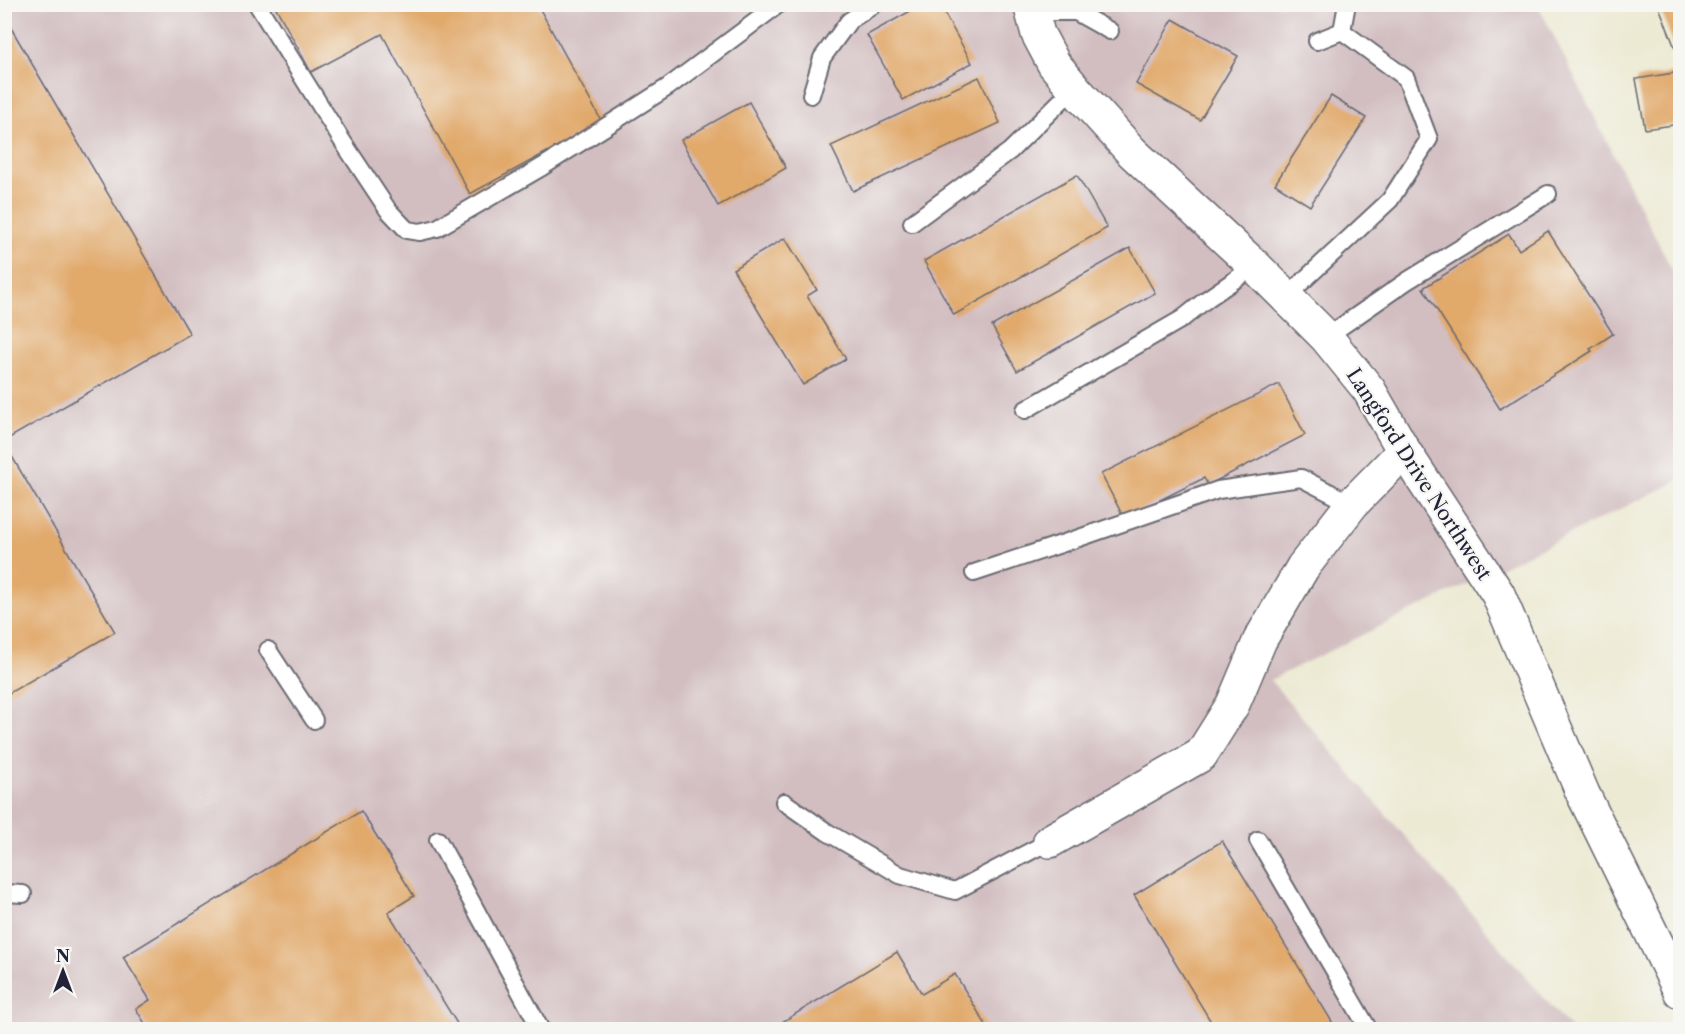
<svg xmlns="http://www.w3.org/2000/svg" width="1685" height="1034" viewBox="0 0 1685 1034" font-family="'Libre Caslon Text',serif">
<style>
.industrial{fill:#d2bec1}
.building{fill:#e1a96a}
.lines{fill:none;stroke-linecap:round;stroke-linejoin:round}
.service-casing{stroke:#696871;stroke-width:20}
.minor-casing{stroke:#696871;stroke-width:36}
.service{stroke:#fff;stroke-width:16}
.minor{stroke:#fff;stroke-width:33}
.labels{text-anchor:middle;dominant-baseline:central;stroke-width:4.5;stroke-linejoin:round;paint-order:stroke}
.street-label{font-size:20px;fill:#22223b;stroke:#f6f6f2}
</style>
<rect width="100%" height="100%" fill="#f6f6f2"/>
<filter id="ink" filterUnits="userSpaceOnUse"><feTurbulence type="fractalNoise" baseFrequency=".0167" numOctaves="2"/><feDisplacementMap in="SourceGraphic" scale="12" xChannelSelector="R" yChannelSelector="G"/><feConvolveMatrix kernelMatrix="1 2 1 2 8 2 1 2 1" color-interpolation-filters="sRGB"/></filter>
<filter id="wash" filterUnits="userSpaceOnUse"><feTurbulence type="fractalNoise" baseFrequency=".008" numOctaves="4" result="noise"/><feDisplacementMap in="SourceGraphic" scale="24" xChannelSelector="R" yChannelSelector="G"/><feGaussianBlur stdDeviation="1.35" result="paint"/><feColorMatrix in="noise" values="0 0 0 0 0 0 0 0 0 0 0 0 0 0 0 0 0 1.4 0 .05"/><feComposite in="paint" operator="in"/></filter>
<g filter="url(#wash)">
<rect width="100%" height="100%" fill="#edead4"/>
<path class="industrial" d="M5,5H1538L1680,286V480L1270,680L1571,1029L5,1030Z"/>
<g id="blocks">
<g class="building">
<path d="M274,4H537L602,122L470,194L382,34L311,72Z"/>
<path d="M923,4H939L972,63L903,100L867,35Z"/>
<path d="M1658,4H1680V46L1675,48Z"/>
<path d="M4,16L190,334L4,441Z"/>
<path d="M1173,19L1238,56L1200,120L1136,84Z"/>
<path d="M1680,72V124L1645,129L1636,79Z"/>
<path d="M979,77L1000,123L853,191L831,146Z"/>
<path d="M1331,96L1366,118L1310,206L1275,184Z"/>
<path d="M749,102L786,168L718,206L681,140Z"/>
<path d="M1077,175L1107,228L954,315L924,261Z"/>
<path d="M1548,231L1613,334L1590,349L1592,351L1500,409L1423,288L1509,234L1519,250Z"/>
<path d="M785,238L817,290L807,296L846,359L803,385L733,269Z"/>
<path d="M1130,248L1155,293L1017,371L992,326Z"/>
<path d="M1279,384L1305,435L1208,485L1204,478L1124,518L1101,474Z"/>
<path d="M4,443L115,632L4,696Z"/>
<path d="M361,811L414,896L388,912L461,1030H149L136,1009L150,1000L123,957Z"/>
<path d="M1222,841L1337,1030H1216L1134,895Z"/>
<path d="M897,952L922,994L955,974L989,1030H769Z"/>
</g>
</g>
</g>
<g filter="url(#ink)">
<use href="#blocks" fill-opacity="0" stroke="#696871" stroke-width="1.5"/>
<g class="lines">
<g class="service-casing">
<g id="service">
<path d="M257,4L341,139L388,210L407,230L420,232L437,228L542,167L668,87L779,4"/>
<path d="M1032,12H1076L1110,31"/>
<path d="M1317,41L1342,31L1347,4"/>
<path d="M811,95L822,58L849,21L875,4"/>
<path d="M912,223L1010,151L1074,88"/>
<path d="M1286,297L1390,200L1429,139L1406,78L1342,31"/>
<path d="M1326,337L1407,281L1548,194"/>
<path d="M1025,410L1182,319L1207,299L1255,266"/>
<path d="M974,573L1079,538L1218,490L1301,478L1352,504"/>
<path d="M268,650L314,720"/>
<path d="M784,802L827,832L900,875L955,891L1050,841"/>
<path d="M438,840L541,1030"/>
<path d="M1258,840L1369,1030"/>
<path d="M4,893L23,894"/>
</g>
</g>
<g class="minor-casing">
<g id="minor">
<path d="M1030,4L1038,34L1054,64L1074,88L1132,152L1255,266L1326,337L1369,390L1404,451L1498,594L1583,794L1680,991"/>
<path d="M1050,841L1201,755L1233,704L1260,640L1303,567L1352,504L1404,451"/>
</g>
</g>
<use href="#service" class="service"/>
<use href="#minor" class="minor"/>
</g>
</g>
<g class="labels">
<g class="street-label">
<text transform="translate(1419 474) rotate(57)">Langford Drive Northwest</text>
</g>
</g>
<rect width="1685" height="1034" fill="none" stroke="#f6f6f2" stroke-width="24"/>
<g transform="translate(63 971)" stroke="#f6f6f2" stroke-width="4.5" paint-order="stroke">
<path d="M0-4.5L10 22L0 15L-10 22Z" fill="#22223b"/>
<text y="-9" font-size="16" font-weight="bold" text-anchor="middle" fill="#22223b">N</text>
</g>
</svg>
